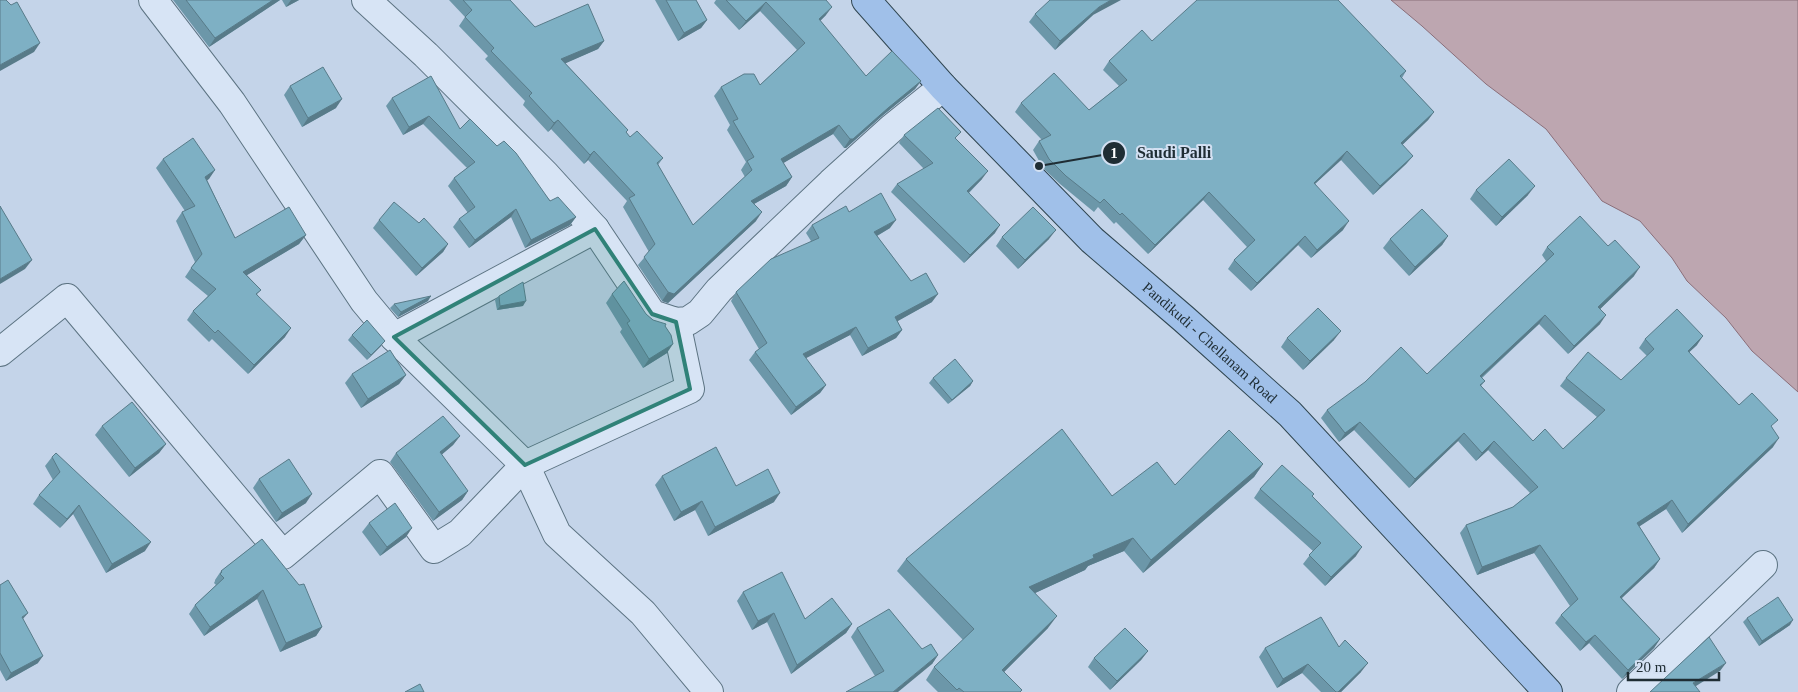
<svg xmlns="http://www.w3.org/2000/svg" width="1798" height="692" viewBox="0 0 1798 692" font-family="Georgia,serif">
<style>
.water{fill:#bda6b0;stroke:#8a6e79}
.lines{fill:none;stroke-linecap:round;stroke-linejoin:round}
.minor-casing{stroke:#5c7382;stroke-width:30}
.primary-casing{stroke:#304651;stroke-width:30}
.minor{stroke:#d7e4f5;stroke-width:28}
.primary{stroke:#a0c0e9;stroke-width:28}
.wall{fill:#6c97a9}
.shaded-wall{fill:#587b89}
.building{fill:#7eb0c4;stroke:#587b89}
.marked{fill:#308278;fill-opacity:0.2;stroke:#308278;stroke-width:4;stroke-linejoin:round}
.labels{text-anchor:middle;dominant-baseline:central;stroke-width:4;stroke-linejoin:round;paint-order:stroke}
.street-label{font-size:15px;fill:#1f2d34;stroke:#d3e0f2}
.leader{fill:none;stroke:#1f2d34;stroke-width:2}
.callout-dot{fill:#1f2d34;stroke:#d3e0f2;stroke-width:2}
.mark-label{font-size:15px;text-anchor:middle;font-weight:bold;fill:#fff}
.callout-label{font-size:16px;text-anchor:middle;font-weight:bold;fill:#1f2d34;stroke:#d3e0f2;stroke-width:4;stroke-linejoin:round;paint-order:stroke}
</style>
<rect width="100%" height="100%" fill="#c4d4e9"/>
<path class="water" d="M1391,0H1798V392L1752,351L1726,318L1687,281L1672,258L1640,221L1602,201L1546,129L1486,84L1422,26Z"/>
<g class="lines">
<g class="minor-casing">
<g id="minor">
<path d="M153,0L232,103L364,301L394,337L525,465L557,534L643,613L709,692"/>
<path d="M366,0L426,55L545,174L595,229L652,314L676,322L688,321L700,313L719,290L831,183L892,128L943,87"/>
<path d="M394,337L595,229"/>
<path d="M0,352L67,298L283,555L380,474L434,549L460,533L525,465L690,389L676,322"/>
<path d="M1631,692L1763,565"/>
</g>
</g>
<g class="primary-casing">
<g id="primary">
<path id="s1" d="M866,0L943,87L1092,240L1184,319L1290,414L1548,692"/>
</g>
</g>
<use href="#minor" class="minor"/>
<use href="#primary" class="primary"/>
</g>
<g class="wall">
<path d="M173,0H280L209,47Z"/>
<path d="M282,0H299L286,7Z"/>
<path d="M449,0H510L535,27L604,41L598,49L565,63L628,130L626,132L630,137L663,158L658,165L693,225L745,177L741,170L746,162L727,130L730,125L714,96L721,87L760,85L797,50L760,11L739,30L714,3L716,0H826V15L820,21L866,76L921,81L915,89L882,116L846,148H844L833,134L783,163L792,177L786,186L754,204L756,221L668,303L662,301L638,265L649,252L623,207L627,201L588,160L584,164L551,129L548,132L523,105L525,101L485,59L488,56L459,26L465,17Z"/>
<path d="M655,0H696L707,20L701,28L678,41Z"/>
<path d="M1035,14L1093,15L1055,50L1029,22Z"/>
<path d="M1152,41L1406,71L1402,78L1434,112L1428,120L1402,145L1413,156L1406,164L1373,195L1341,160L1315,184L1343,230L1311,258L1298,245L1251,291L1228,269L1234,260L1247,247L1203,200L1148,254L1116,222L1114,224L1098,207L1094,212L1060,184L1043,168L1033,150L1039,141L1042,140L1015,112L1021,103L1089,110L1119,86L1103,70L1109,61Z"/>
<path d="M290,86L336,108L302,127L284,95Z"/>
<path d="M392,98L460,129L550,201L576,217L570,225L525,248L511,217L469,248L453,227L459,219L468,213L448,186L454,178L467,168L423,124L403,135L386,106Z"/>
<path d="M904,135L956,139L982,179L969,193L995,233L964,263L891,192L897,184L924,169L899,143Z"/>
<path d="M163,159L215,170L207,180L235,238L306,235L299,244L247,275L261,290L257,294L285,337L248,374L212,339L209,342L187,320L193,311L208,296L185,277L195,262L176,221L182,212L185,211L156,168Z"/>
<path d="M1476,190L1528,195L1496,226L1470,199Z"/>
<path d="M849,212L890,228L877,236L911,281L932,302L897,321L902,330L896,338L862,356L850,335L805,358L826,385L820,393L791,415L749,360L755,352L759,349L731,301L736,292L811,241L806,233L812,225Z"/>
<path d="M379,220L419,223L448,244L443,252L416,276L373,228Z"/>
<path d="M1448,236L1442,245L1409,276L1383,248L1390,239Z"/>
<path d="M1002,237L1049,239L1018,269L996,246Z"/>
<path d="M1547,247L1634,276L1600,309V324L1568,354L1539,324L1482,378L1485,381L1481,386L1533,441L1563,449L1597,417L1560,386L1566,378L1621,380L1647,356L1639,348L1645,339L1697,345L1689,352L1739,405L1773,428V447L1682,533L1666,509L1639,526L1660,559L1654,568L1622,598L1660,639L1654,648L1622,679L1589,643L1580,651L1555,623L1561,615L1570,606L1534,553L1477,575L1460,533L1466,525L1513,507L1530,493L1488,450L1476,461L1458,441L1409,488L1354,430L1339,442L1321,418L1327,410L1427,374L1546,261L1542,255Z"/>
<path d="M612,294L646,314L653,320L667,353L643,368L620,332L622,329L606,303Z"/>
<path d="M499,296L523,306L497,310L495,300Z"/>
<path d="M428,301L398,317L390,308L394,304Z"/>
<path d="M352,335L381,346L367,360L348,340Z"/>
<path d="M1287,338L1334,340L1303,370L1281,347Z"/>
<path d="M352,374L406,375L399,384L361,408L345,383Z"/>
<path d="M933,378L973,381L970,386L948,404L929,383Z"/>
<path d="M102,426L166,444L159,453L129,477L95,435Z"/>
<path d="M460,436L453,445L441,455L468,491L462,500L433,521L390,462L396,453Z"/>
<path d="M52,457L145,551L106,573L73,514L60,528L33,504L39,495L53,480L45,466Z"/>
<path d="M1263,464L1254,477L1143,573L1124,551L1088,566L1085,570L1035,593L1048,628L1004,672L1021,692H938L926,680L934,667L963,640L897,571L906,559L1112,496L1175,485Z"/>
<path d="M662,476L736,486L774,502L708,536L695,510L674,521L655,485Z"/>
<path d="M259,479L306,503L276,522L253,488Z"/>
<path d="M1260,489L1312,496L1356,556L1325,586L1303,564L1313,551L1254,498Z"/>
<path d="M369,523L406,537L380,556L362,532Z"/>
<path d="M262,539L322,627L316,636L280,652L257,599L204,636L189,614L195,605L216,585L214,583L215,581V580L221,571Z"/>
<path d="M0,585L23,620L38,663L6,681L0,670Z"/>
<path d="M743,592L805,619L852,624L846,633L791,674L767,622L752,630L737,601Z"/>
<path d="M1747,618L1790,625L1759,646L1743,622Z"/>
<path d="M857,628L922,649L938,655L932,664L875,676L851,637Z"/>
<path d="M1339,647L1361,672L1341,692H1321L1302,673L1277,688L1259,657L1265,648Z"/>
<path d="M1148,651L1141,660L1110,690L1088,667L1094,658Z"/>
</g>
<g class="shaded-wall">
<path d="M273,0H280L209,47L215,38Z"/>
<path d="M291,0H299L286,7Z"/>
<path d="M1111,0H1121L1093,15L1055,50L1060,41L1099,7Z"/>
<path d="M766,2L760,11L739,30L746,21Z"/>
<path d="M832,7L826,15L813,28L819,19Z"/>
<path d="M707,20L701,28L678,41L684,33Z"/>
<path d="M604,41L598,49L555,68L561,59Z"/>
<path d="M40,43L34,52L0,71V65Z"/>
<path d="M921,81L915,89L882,116L846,148H844L850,139Z"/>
<path d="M342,99L336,108L302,127L308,118Z"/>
<path d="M1434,112L1428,120L1395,152L1401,143Z"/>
<path d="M429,116L423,124L403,135L409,127Z"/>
<path d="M558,120L551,129L548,132L554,123Z"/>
<path d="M839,125L833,134L775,168L781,159Z"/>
<path d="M594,151L588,160L584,164L590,155Z"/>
<path d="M1347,151L1341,160L1307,191L1314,183Z"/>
<path d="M1413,156L1406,164L1373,195L1380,186Z"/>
<path d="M215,170L209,179L199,186L205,177Z"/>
<path d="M988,171L982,179L961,200L967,191Z"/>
<path d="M792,177L786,186L745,209L751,201Z"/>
<path d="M1535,186L1528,195L1496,226L1502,217Z"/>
<path d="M1209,192L1203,200L1148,254L1155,245Z"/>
<path d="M516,209L511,217L469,248L475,240Z"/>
<path d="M762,212L756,221L668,303L662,301L668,292Z"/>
<path d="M576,217L570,225L525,248L531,240Z"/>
<path d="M896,220L890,228L868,241L874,232Z"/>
<path d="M1349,221L1343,230L1311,258L1317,250Z"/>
<path d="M1000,225L995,233L964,263L970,255Z"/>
<path d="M1056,230L1049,239L1018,269L1025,260Z"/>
<path d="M306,235L299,244L237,281L243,272Z"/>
<path d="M1305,236L1298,245L1251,291L1257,283Z"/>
<path d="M1448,236L1442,245L1409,276L1415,267Z"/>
<path d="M448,244L443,252L416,276L422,268Z"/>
<path d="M32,260L25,269L0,284V279Z"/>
<path d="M1640,267L1634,276L1593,316L1598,307Z"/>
<path d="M938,294L932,302L889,326L895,317Z"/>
<path d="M431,296L428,301L398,317L401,312Z"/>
<path d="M526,301L523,306L497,310L500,306Z"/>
<path d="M1545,315L1539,324L1474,384L1480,376Z"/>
<path d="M1606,315L1600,324L1568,354L1574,346Z"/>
<path d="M856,327L850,335L797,363L803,354Z"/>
<path d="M291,328L285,337L248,374L254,365Z"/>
<path d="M902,330L896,338L862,356L868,348Z"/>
<path d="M1341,331L1334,340L1303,370L1310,361Z"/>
<path d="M1703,336L1697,345L1682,359L1688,351Z"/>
<path d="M385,341L381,346L367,360L371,355Z"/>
<path d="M673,344L667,353L643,368L649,359Z"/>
<path d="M406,375L399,384L361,408L368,399Z"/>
<path d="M973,381L970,386L948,404L952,400Z"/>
<path d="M826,385L820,393L791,415L796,407Z"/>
<path d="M1360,422L1354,430L1339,442L1345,433Z"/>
<path d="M1464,433L1458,441L1409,488L1415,479Z"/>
<path d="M460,436L453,445L433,462L440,452Z"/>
<path d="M1779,438L1773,447L1682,533L1688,524Z"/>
<path d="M1494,441L1488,450L1476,461L1482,453Z"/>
<path d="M166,444L159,453L129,477L135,468Z"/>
<path d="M1263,464L1254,477L1143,573L1151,560Z"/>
<path d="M468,491L462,500L433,521L439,512Z"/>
<path d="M780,493L774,502L708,536L715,527Z"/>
<path d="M312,494L306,503L276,522L282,513Z"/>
<path d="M1672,500L1666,509L1631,532L1637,523Z"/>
<path d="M702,501L695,510L674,521L681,512Z"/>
<path d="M79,505L73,514L60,528L67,519Z"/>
<path d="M412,528L406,537L380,556L387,547Z"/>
<path d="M1133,538L1124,551L1088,566L1085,570L1020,600L1029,587L1093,555Z"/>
<path d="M151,542L145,551L106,573L112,564Z"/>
<path d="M1540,545L1534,553L1477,575L1482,567Z"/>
<path d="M1362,547L1356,556L1325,586L1331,577Z"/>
<path d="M1660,559L1654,568L1614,605L1620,597Z"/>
<path d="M263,590L257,599L204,636L210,627Z"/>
<path d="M28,613L22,620V617Z"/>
<path d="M774,613L767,622L752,630L758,621Z"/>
<path d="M1057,616L1048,628L993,683L1002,670Z"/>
<path d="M1793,620L1790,625L1759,646L1762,641Z"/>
<path d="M852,624L846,633L791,674L797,665Z"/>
<path d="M322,627L316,636L280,652L286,643Z"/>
<path d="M1595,635L1589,643L1580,651L1586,642Z"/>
<path d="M1660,639L1654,648L1622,679L1628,670Z"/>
<path d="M1148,651L1141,660L1110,690L1117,681Z"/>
<path d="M938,655L932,664L898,692H893Z"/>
<path d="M43,656L38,663L6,681L11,673Z"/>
<path d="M1368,663L1361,672L1341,692H1338Z"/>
<path d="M1726,663L1720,671L1688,691L1693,683Z"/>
<path d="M1308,664L1302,673L1277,688L1283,679Z"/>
</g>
<g class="building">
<path d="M0,0H6L11,5L17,2L40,43L0,65Z"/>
<path d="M186,0H273L215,38Z"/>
<path d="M463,0H510L535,27L588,4L604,41L561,59L628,130L626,132L630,137L637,131L663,158L657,163L693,225L752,170L747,161L754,157L733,121L738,119L721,87L744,74H754L760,85L805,43L766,2L746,21L726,0H826L832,7L819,19L866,76L892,51L921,81L888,108L853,139H850L839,125L781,159L792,177L751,201L762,212L674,294L668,292L644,257L655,244L629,198L635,195L594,151L590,155L558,120L554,123L529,96L532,93L491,51L494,48L465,17L472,10Z"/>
<path d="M666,0H696L707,20L684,33Z"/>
<path d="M1050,0H1111L1099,7L1060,41L1035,14Z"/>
<path d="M1197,0H1338L1406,71L1400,76L1434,112L1401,143L1413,156L1380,186L1347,151L1314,183L1349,221L1317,250L1305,236L1257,283L1234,260L1255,240L1209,192L1155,245L1122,213L1120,215L1104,199L1100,203L1066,176L1049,159L1039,141L1051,135L1021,103L1054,73L1089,110L1127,80L1109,61L1142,30L1152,41Z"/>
<path d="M323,67L342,99L308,118L290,86Z"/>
<path d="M431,76L460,129L470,119L497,146L504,141L516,153L550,201L558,197L576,217L531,240L516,209L475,240L459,219L475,207L454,178L475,162L429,116L409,127L392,98Z"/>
<path d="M938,108L961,132L955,138L988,171L967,191L1000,225L970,255L897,184L933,163L904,135Z"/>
<path d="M193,138L215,170L205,177L235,238L289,207L306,235L243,272L261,290L256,294L291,328L254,365L218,330L215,333L193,311L216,289L191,268L202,254L182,212L195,206L163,159Z"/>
<path d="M1509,159L1535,186L1502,217L1476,190Z"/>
<path d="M881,193L896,220L874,232L911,281L926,273L938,294L895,317L902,330L868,348L856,327L803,354L826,385L796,407L755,352L767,343L736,292L771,259L819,238L812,225L846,206L849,212Z"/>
<path d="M394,202L419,223L424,218L448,244L422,268L379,220Z"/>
<path d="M0,206L32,260L0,279Z"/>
<path d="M1033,207L1056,230L1025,260L1002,237Z"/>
<path d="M1422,209L1448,236L1415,267L1390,239Z"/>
<path d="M1580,216L1608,246L1615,240L1640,267L1598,307L1606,315L1574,346L1545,315L1480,376L1485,381L1480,385L1533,441L1545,429L1563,449L1605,410L1566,378L1588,352L1621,380L1654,349L1645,339L1677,309L1703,336L1688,351L1739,405L1752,393L1778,420L1771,426L1779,438L1688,524L1672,500L1637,523L1660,559L1620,597L1660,639L1628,670L1595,635L1586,642L1561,615L1578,599L1540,545L1482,567L1466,525L1513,507L1538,487L1494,441L1482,453L1464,433L1415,479L1360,422L1345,433L1327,410L1365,382L1401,347L1427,374L1554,254L1547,247Z"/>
<path d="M624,281L646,314L653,320L666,324L665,326L671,335L673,344L649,359L627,323L630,321L612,294Z"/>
<path d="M523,282L526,301L500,306L499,296Z"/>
<path d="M431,296L401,312L394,304Z"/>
<path d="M1318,308L1341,331L1310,361L1287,338Z"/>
<path d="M367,320L385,341L371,355L352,335Z"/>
<path d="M390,350L406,375L368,399L352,374Z"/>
<path d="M955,359L973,381L952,400L933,378Z"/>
<path d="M132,402L166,444L135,468L102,426Z"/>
<path d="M443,416L460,436L440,452L468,491L439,512L396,453Z"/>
<path d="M1062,429L1112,496L1157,462L1175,485L1229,430L1263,464L1151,560L1133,538L1093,555L1094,558L1029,587L1057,616L1002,670L1022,690L1020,692H964L959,688L957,690L934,667L974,629L906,559Z"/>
<path d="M716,447L736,486L768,469L780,493L715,527L702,501L681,512L662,476Z"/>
<path d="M56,453L151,542L112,564L79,505L67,519L39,495L60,472L52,457Z"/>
<path d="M289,459L312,494L282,513L259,479Z"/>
<path d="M1282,465L1314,494L1312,496L1362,547L1331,577L1309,555L1321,543L1260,489Z"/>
<path d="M395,503L412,528L387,547L369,523Z"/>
<path d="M262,539L299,585L304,584L322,627L286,643L263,590L210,627L195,605L224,578L220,574L222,572L221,571Z"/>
<path d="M782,572L805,619L832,598L852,624L797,665L774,613L758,621L743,592Z"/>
<path d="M8,580L28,613L22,617L43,656L11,673L0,653V585Z"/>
<path d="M1778,597L1793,620L1762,641L1747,618Z"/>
<path d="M889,609L922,649L931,644L938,655L893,692H846L884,671L857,628Z"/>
<path d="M1321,617L1339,647L1345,640L1368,663L1338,692H1336L1308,664L1283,679L1265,648Z"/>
<path d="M1125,628L1148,651L1117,681L1094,658Z"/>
<path d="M1709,637L1726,663L1693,683L1700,692H1650Z"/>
<path d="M420,684L424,692H405Z"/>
</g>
<path class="marked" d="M595,229L652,314L676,322L690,389L525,465L394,337Z"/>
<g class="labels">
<g class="street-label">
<text stroke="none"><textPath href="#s1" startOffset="486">Pandikudi - Chellanam Road</textPath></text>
</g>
</g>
<path class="leader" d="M1039 166L1114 153"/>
<g class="callout-dot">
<circle cx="1039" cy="166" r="5"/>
<circle cx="1114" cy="153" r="12"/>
</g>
<g class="mark-label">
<text x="1114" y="158">1</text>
</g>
<g class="callout-label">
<text x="1174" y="158">Saudi Palli</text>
</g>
<path d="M1628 672v8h91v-8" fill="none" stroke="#1f2d34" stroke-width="2.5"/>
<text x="1636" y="672" font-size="15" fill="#1f2d34" stroke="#d3e0f2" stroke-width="4" paint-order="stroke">20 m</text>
</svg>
